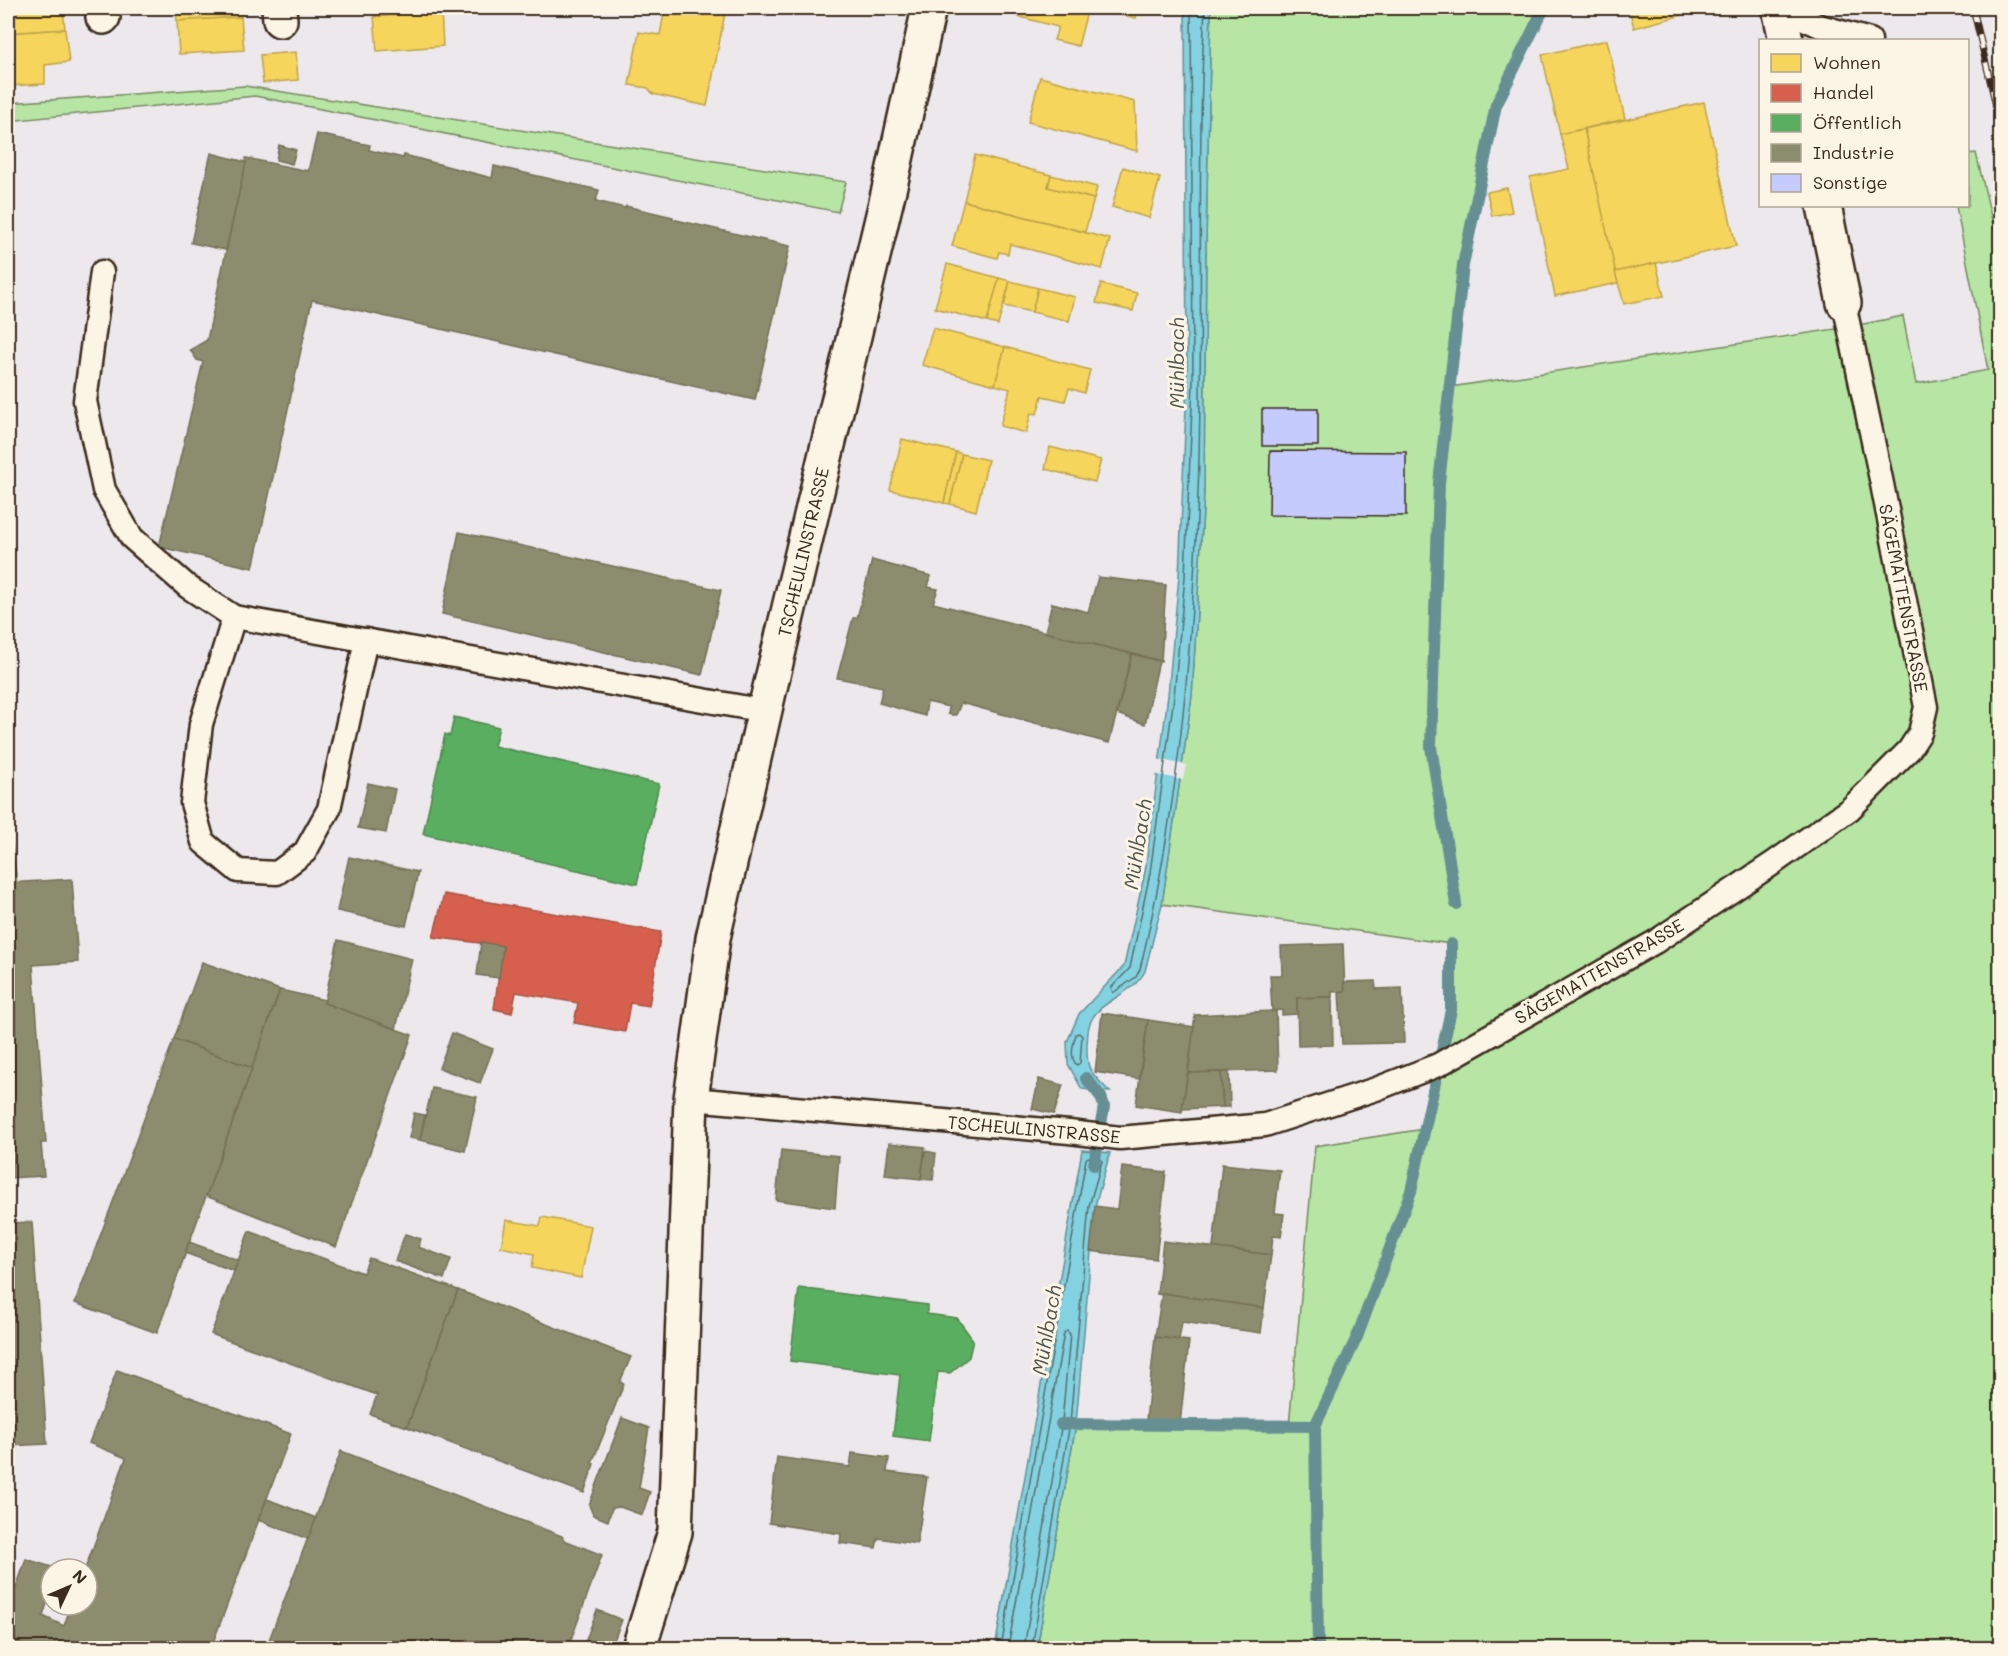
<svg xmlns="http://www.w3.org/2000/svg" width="2008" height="1656" viewBox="0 0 2008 1656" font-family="Mali,sans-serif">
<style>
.green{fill:#b6e5a4;stroke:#788861;stroke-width:1.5}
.water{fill:#83d2e1;stroke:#668f93;stroke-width:1.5}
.pier{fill:#ece8ec}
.homes{fill:#f6d55c;stroke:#bea249;stroke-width:1.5}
.shops{fill:#d6604d;stroke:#a8503f;stroke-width:1.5}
.public{fill:#5aae61;stroke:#51864d;stroke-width:1.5}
.industry{fill:#8c8c6e;stroke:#746f56;stroke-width:1.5}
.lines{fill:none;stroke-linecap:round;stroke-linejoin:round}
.shore{stroke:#586d6c;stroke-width:1.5}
.stream{stroke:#668f93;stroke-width:12}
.building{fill:#c5cbfd;stroke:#3b2a1e;stroke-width:1.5}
.service-casing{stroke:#3b2a1e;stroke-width:27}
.minor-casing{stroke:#3b2a1e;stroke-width:38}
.tertiary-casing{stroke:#3b2a1e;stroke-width:38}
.service{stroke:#fcf5e5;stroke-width:22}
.minor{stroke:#fcf5e5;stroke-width:33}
.tertiary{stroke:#fcf5e5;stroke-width:33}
.rail-casing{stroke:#3b2a1e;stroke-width:7}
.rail{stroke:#fcf5e5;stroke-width:4.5;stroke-dasharray:14;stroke-linecap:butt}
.labels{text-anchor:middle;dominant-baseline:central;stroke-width:6;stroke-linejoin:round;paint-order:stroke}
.street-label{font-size:18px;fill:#3b2a1e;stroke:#fcf5e5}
.water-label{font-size:20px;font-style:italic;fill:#4d544f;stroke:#fcf5e5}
</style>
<rect width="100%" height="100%" fill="#ece8ec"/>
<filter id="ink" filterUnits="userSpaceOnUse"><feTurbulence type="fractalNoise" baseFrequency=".0167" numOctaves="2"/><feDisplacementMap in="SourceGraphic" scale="12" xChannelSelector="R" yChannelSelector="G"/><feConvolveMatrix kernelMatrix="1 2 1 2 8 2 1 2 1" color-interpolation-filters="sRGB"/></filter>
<g filter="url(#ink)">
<g class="green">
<path d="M1211,8H1544L1496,105L1463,265L1450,387L1849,327L1903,316L1916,384L1988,370L1956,206H1968V154L1976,153L2000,254V1648H1037L1076,1424L1289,1426L1315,1146L1424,1129L1451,1010V944L1162,904L1192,696L1204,492L1206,242Z"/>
<path d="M245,86L846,182L838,212L255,96L8,121V103Z"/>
<path d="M8,815L17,883H8Z"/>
</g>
<g class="water">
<path d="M1185,8H1211L1206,242L1204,492L1192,696L1162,904L1145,971C1134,994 1100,1000 1091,1021C1087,1028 1088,1037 1087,1044C1086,1073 1092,1073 1110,1092L1082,1089L1068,1064L1067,1042L1079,1014L1124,966L1145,872L1168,695L1179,576L1187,382Z"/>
<path d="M1082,1150L1110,1153L1095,1206L1076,1424L1037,1648H995Z"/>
</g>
<path class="pier" d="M1156,759L1186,765L1183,780L1154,774Z"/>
<g class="homes">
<path d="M8,8H63L65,29L8,33Z"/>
<path d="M176,8H240L241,17L177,21Z"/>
<path d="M374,8H440L441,10L374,17Z"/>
<path d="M665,8H726L707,106L653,94L648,88L629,85L639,32L660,35Z"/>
<path d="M1011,8H1088L1078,46L1054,40L1058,27L1009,14Z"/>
<path d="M1106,8H1138L1136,18L1105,12Z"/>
<path d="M1629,8H1681L1683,15L1634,28Z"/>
<path d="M441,10L443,46L377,51L374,17Z"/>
<path d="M241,17L244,50L179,54L177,21Z"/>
<path d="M65,29L69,62L45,65V84L9,86L8,33Z"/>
<path d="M1607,40L1625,119L1560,134L1542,55Z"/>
<path d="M296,52L298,80L263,83L260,55Z"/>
<path d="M1040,77L1135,102L1137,151L1028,122Z"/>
<path d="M1704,102L1736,246L1615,272L1584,129Z"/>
<path d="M1584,129L1618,283L1555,296L1530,177L1569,169L1560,134Z"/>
<path d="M975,155L1051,175L1048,187L1094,199L1085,232L964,201Z"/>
<path d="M1123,167L1160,178L1149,218L1112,207Z"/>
<path d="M1051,175L1097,187L1094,199L1048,187Z"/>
<path d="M1507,188L1512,212L1492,216L1487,192Z"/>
<path d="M964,201L1110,239L1102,269L1010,244L1008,254L999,252L997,258L952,246Z"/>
<path d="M1656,263L1664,296L1624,304L1615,272Z"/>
<path d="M947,264L999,278L987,322L935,308Z"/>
<path d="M999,278L1010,281L998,325L987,322Z"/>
<path d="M1010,281L1038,288L1032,312L1004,306Z"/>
<path d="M1101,284L1137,293L1133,311L1096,303Z"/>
<path d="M1038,288L1075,297L1069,321L1032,312Z"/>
<path d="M933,328L1005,347L995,385L922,365Z"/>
<path d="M1005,347L1090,370L1084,393L1069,388L1065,401L1042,396L1037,414L1031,413L1026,433L1000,426L1010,389L995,385Z"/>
<path d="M902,439L956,452L944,503L890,490Z"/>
<path d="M1050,447L1101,460L1095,482L1045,469Z"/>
<path d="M956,452L962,454L950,504L944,503Z"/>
<path d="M962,454L988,460L976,511L950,504Z"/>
<path d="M542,1217L591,1226L581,1278L532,1268L534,1254L501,1247L506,1220L540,1226Z"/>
</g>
<path class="shops" d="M444,894L661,932L649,1006L630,1003L625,1032L574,1023L578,1003L516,992L512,1013L494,1009L503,946L433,937Z"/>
<g class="public">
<path d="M454,717L499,727L494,746L659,784L637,884L423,834L445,734L450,736Z"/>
<path d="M799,1288L927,1305V1314L957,1318L973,1340L969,1357L950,1373L938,1372L929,1441L893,1436L900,1375L790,1361Z"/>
</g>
<g class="industry">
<path d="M317,134L370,145L369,150L403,158L404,155L492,178L494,166L599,190L596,201L625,208L626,206L673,217L672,219L790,246L755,400L312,300L253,568L159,547L203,362L197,360L190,350L207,340L246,158L308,171Z"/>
<path d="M279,145L296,150L292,164L276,160Z"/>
<path d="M211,153L246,162L226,250L191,243Z"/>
<path d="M459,532L721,590L702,675L442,614Z"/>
<path d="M872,560L931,576L928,587L938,589L933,603L1132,654L1109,743L961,703L956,715H951L948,714L949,707L927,702L925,716L879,703L883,687L837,678L853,618H857Z"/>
<path d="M1098,577L1166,585L1161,661L1045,632L1052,603L1088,612Z"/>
<path d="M1132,654L1159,661L1145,724L1117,714Z"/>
<path d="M368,783L395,789L386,833L358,828Z"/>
<path d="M349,857L418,872L406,926L337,911Z"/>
<path d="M72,879L78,962L33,965L46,1143H41L44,1176L8,1178V883Z"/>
<path d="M338,940L412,959L396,1029L324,1003Z"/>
<path d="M481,942L503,946L499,978L477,975Z"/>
<path d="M1343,944L1345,991L1332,992V997L1297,998V1014L1282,1015V1010L1272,1011L1270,975H1282L1281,946Z"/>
<path d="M202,962L280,990L252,1068L174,1039Z"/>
<path d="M1375,981L1376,989L1402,988L1404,1043L1342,1044L1339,992L1345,991L1344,982Z"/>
<path d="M280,990L325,1000L324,1003L412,1035L336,1247L206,1196Z"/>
<path d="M1332,997L1333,1045L1298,1046L1297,998Z"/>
<path d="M1272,1011H1276L1278,1070L1188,1073L1195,1015Z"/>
<path d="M1102,1013L1148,1020L1139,1079L1095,1072Z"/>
<path d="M1148,1020L1194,1027L1182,1112L1136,1105Z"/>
<path d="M452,1033L493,1049L480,1083L439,1068Z"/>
<path d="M174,1039L252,1068L157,1333L75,1303Z"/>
<path d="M1221,1072L1223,1107L1182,1109L1188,1073Z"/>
<path d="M1221,1072H1229L1230,1107H1223Z"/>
<path d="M1039,1079L1063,1085L1054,1114L1032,1109Z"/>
<path d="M432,1088L477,1097L465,1151L420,1140Z"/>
<path d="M414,1113L425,1115L420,1140L409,1138Z"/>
<path d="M889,1143L925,1147L921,1179L885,1175Z"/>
<path d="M781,1150L839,1156L835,1208L776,1200Z"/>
<path d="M925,1151L936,1153L933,1180L921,1179Z"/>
<path d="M1222,1164L1280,1170L1275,1213L1284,1214L1281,1237L1273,1236L1271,1255L1213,1248Z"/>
<path d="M1122,1167L1166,1172L1156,1259L1090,1251L1095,1206L1117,1209Z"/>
<path d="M32,1222L47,1444L8,1446V1223Z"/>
<path d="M249,1231L363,1273L369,1258L458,1290L407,1427L370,1414L377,1395L211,1334Z"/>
<path d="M405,1234L421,1239L418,1247L451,1259L444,1279L395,1261Z"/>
<path d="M1163,1241L1271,1255L1264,1308L1157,1294Z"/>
<path d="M189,1242L238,1260L234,1271L185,1253Z"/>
<path d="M458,1290L631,1357L620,1382L624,1384L592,1463L594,1464L584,1493L407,1427Z"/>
<path d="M1162,1293L1264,1308L1261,1333L1182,1322L1179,1340L1155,1337Z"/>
<path d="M1155,1337L1189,1341L1180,1424L1146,1420Z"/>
<path d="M117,1370L291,1434L211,1648H9L8,1611L26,1559L58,1569H51V1591L43,1616L64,1626L71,1605H87V1569H85L126,1458L89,1443Z"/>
<path d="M622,1418L649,1428L639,1488L650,1492L642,1515L620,1507L612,1508L608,1521L593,1515L589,1505Z"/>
<path d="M341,1451L562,1536L564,1540L602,1555L568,1648H291L269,1640Z"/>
<path d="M852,1453L889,1458L887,1472L927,1477L917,1544L878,1538L876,1548L840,1543L841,1534L769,1523L777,1457L850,1467Z"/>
<path d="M267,1499L316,1518L308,1539L258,1520Z"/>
<path d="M597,1610L622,1620L611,1648H583Z"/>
<path d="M691,1642L706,1648H688Z"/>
</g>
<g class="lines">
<g class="shore">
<path d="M1191,8L1193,382L1185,577L1174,696L1150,873L1130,968L1111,988L1113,993L1136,977L1140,969C1178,813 1192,653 1198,493C1204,331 1196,169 1205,8"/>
<path d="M1079,1033L1082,1036L1080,1063L1077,1065C1069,1058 1073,1044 1076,1034Z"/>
<path d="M1001,1648L1086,1159L1088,1157L1100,1158L1102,1161L1089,1206L1070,1423L1032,1648"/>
<path d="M1008,1648L1064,1333L1067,1331L1070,1334L1062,1422L1024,1648"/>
</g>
<g class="stream">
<path d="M1456,904L1431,747L1439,483L1463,265L1496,105L1544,8"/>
<path d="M1086,1078L1101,1097L1104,1106L1094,1165"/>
<path d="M1061,1424L1315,1426"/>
<path d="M1318,1648L1315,1426L1357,1337L1411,1191L1451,1010V944"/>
</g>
</g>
<g class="building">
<rect x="1262" y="409" width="56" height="37"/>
<path d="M1270,451L1406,452V516L1269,515Z"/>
</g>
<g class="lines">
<g class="service-casing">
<g id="service">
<path d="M1780,8L1820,26L1870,40"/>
<path d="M102,272L85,401L104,490L132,538L188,587L234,617L765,711"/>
<path d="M234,617L201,724L192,803L203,842L238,871L277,873L305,852L329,809L366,640"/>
<path d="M691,1099L1069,1132L1120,1138L1265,1125L1376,1089L1438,1065L1655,942L1772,864L1850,809L1909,750L1920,733L1926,707L1882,484L1844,303"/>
</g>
</g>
<g class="minor-casing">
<g id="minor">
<path d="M102,8L103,17"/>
<path d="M279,8L280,20"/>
<path d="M1779,8L1786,40"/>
<path d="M1824,206L1844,303"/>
</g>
</g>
<g class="tertiary-casing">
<path id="tertiary" d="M639,1648L675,1532L691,1099L713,938L769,692L892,177L929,8"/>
</g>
<use href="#service" class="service"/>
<use href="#minor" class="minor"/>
<use href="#tertiary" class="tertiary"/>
<g class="rail-casing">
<g id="rail">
<path d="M1973,8L2000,123"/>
<path d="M1996,8L2000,27"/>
</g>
</g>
<use href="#rail" class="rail"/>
</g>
</g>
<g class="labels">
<g class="street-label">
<text transform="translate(803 552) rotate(-77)">TSCHEULINSTRASSE</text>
<text transform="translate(1904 598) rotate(79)">SÄGEMATTENSTRASSE</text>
<text transform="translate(1599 971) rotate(-30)">SÄGEMATTENSTRASSE</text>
<text transform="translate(1034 1129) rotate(5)">TSCHEULINSTRASSE</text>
</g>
<g class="water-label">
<text transform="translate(1176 363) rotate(-90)">Mühlbach</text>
<text transform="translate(1137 844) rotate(-81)">Mühlbach</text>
<text transform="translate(1046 1330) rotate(-80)">Mühlbach</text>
</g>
</g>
<rect width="2008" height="1656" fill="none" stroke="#fcf5e5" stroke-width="30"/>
<rect x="15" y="15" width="1978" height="1626" fill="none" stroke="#3b2a1e" stroke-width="2" filter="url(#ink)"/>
<rect x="1759" y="39" width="210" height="168" fill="#fcf5e5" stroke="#afa495" stroke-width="1.5"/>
<rect x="1771" y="54" width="30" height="18" fill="#f6d55c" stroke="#afa495" stroke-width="1.5"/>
<text x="1813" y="69" font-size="18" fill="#3b2a1e">Wohnen</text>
<rect x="1771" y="84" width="30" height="18" fill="#d6604d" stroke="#afa495" stroke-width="1.5"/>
<text x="1813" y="99" font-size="18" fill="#3b2a1e">Handel</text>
<rect x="1771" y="114" width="30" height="18" fill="#5aae61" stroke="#afa495" stroke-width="1.5"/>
<text x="1813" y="129" font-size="18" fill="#3b2a1e">Öffentlich</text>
<rect x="1771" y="144" width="30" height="18" fill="#8c8c6e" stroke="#afa495" stroke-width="1.5"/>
<text x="1813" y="159" font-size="18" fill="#3b2a1e">Industrie</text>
<rect x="1771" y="174" width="30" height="18" fill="#c5cbfd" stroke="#afa495" stroke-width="1.5"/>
<text x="1813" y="189" font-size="18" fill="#3b2a1e">Sonstige</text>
<g transform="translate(69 1587) rotate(46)"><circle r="28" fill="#fcf5e5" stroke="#afa495" stroke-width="1.5"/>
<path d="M0-4.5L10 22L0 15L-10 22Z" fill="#3b2a1e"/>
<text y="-9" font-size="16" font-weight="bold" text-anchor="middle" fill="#3b2a1e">N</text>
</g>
</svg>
